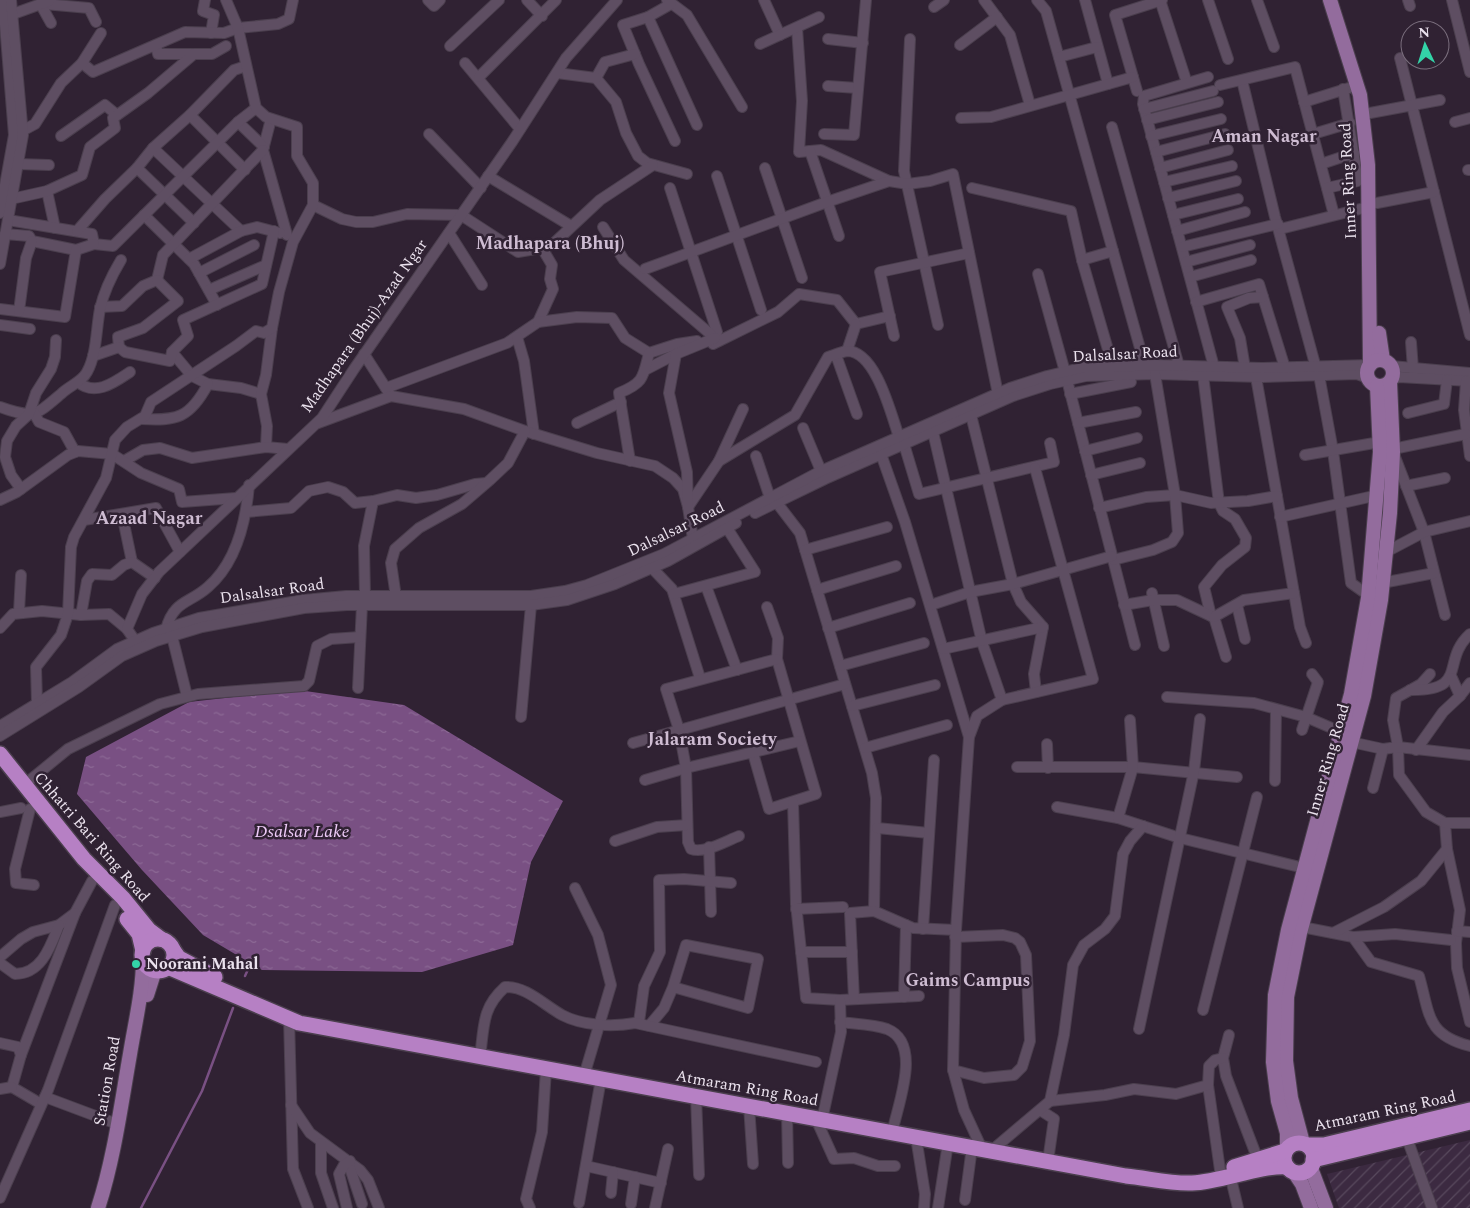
<svg xmlns="http://www.w3.org/2000/svg" width="1470" height="1208" viewBox="0 0 1470 1208" font-family="Spectral,serif">
<style>
.industrial{fill:url(#industrial-furrows)}
.water{fill:url(#water-ripples)}
.lines{fill:none;stroke-linecap:round;stroke-linejoin:round}
.stream{stroke:#795083;stroke-width:2.5}
.minor-casing{stroke:#4b3f4e;stroke-width:12}
.major-casing{stroke:#4b3f4e;stroke-width:16}
.highway-casing{stroke:#4b3f4e;stroke-width:18}
.minor{stroke:#5e4e62;stroke-width:10}
.major{stroke:#936c9d;stroke-width:14}
.highway{stroke:#b680c4;stroke-width:15}
.poi-dot{fill:#33d4a8;stroke:#302233;stroke-width:2}
.labels{text-anchor:middle;dominant-baseline:central;stroke-width:5;stroke-linejoin:round;paint-order:stroke}
.street-label{font-size:16px;fill:#ebe2ee;stroke:#302233}
.poi-label{font-size:16px;font-weight:bold;fill:#ebe2ee;stroke:#302233;text-anchor:start}
.neighbourhood-label{font-size:18px;font-weight:bold;fill:#cebcd2;stroke:#302233}
.water-label{font-size:18px;font-style:italic;fill:#efcbf9;stroke:#302233}
</style>
<defs>
<pattern id="industrial-furrows" width="10" height="10" patternUnits="userSpaceOnUse" patternTransform="scale(1.25)"><rect width="10" height="10" fill="#3c2a41"/><path d="M-1 1l2-2M0 10L10 0M9 11l2-2" fill="none" stroke="#58495d"/></pattern>
<pattern id="water-ripples" width="26" height="14" patternUnits="userSpaceOnUse" patternTransform="scale(1.25)"><rect width="26" height="14" fill="#795083"/><path d="M2 4q2-2 4 0t4 0M15 11q2-2 4 0t4 0" fill="none" stroke="#8c6995"/></pattern>
</defs>
<rect width="100%" height="100%" fill="#302233"/>
<path class="industrial" d="M1470,1140V1208H1339L1327,1174Z"/>
<path class="water" d="M298,690L404,705L563,801L531,862L513,945L422,972L262,970L203,935L142,870L77,794L86,757L189,702Z"/>
<g class="lines">
<g class="stream">
<path d="M245,976L250,965"/>
<path d="M141,1208L202,1091L233,1008"/>
</g>
<g class="minor-casing">
<g id="minor">
<path d="M205,0L203,11L214,15L211,33"/>
<path d="M428,0L434,6L440,0"/>
<path d="M527,0L542,16"/>
<path d="M667,0L687,15L742,107"/>
<path d="M764,0L780,35"/>
<path d="M984,0L1010,35L1030,105"/>
<path d="M1037,0L1046,11L1145,366"/>
<path d="M1085,0L1108,84"/>
<path d="M1160,0L1185,77"/>
<path d="M1208,0L1228,59"/>
<path d="M1257,0L1274,47"/>
<path d="M1408,0L1410,6"/>
<path d="M1452,0L1470,72"/>
<path d="M44,4L89,8L96,22"/>
<path d="M671,4L648,17L623,25L639,64L675,141"/>
<path d="M41,5L51,23"/>
<path d="M934,7L944,0"/>
<path d="M13,14L49,1"/>
<path d="M648,17L697,125"/>
<path d="M797,28L802,101L799,152L821,150L889,181"/>
<path d="M828,39L863,43"/>
<path d="M910,39L904,171L938,325"/>
<path d="M760,44L819,17"/>
<path d="M960,45L997,17"/>
<path d="M156,46L158,54H194"/>
<path d="M450,46L499,0"/>
<path d="M635,54L605,62L596,78L616,102L626,133L638,156L647,163L687,174"/>
<path d="M1059,57L1097,47"/>
<path d="M1400,58L1470,335"/>
<path d="M82,63L93,72L185,32L224,33L238,28L278,24L289,19L293,0"/>
<path d="M465,63L520,129"/>
<path d="M557,73L596,78"/>
<path d="M479,77L556,0"/>
<path d="M1208,77L1144,96L1143,104L1214,367"/>
<path d="M1242,80L1275,217L1316,368"/>
<path d="M1220,85L1295,67L1334,215"/>
<path d="M828,86L857,88"/>
<path d="M1137,91L1115,15L1162,0"/>
<path d="M1304,102L1349,88"/>
<path d="M1144,109L1213,91"/>
<path d="M1370,113L1440,100"/>
<path d="M190,115L245,170"/>
<path d="M961,118L991,117L1133,77"/>
<path d="M271,119L263,150L287,235"/>
<path d="M1147,120L1218,102"/>
<path d="M238,122L264,147"/>
<path d="M1455,122L1470,118"/>
<path d="M1112,127L1179,366"/>
<path d="M22,131L35,124L61,83L82,63L101,33"/>
<path d="M429,134L481,188"/>
<path d="M824,134L854,135L866,0"/>
<path d="M1313,134L1350,123"/>
<path d="M61,136L105,105L117,115"/>
<path d="M1151,136L1221,119"/>
<path d="M153,148L241,231"/>
<path d="M810,151L839,236"/>
<path d="M1156,152L1225,134"/>
<path d="M18,164L49,165"/>
<path d="M1321,164L1354,153"/>
<path d="M137,168L194,223"/>
<path d="M765,168L802,278"/>
<path d="M1160,168L1228,150"/>
<path d="M1468,170H1470"/>
<path d="M488,176L571,226"/>
<path d="M717,176L761,310"/>
<path d="M1164,182L1232,166"/>
<path d="M670,188L717,332"/>
<path d="M972,188L1071,211L1082,260L1113,367"/>
<path d="M1327,188L1358,181L1343,89"/>
<path d="M47,191L55,228"/>
<path d="M1168,198L1236,181"/>
<path d="M11,199L47,191L82,175L90,147L115,128L113,118L148,93L194,54H212L226,46"/>
<path d="M1377,203L1434,192"/>
<path d="M313,205L342,219L356,222H373L407,214L461,215L518,252L542,248L552,265L550,279L553,289L538,322L507,343L386,388"/>
<path d="M0,213L14,135L3,0"/>
<path d="M144,215L194,264L217,305"/>
<path d="M1173,215L1238,199"/>
<path d="M8,220L92,234L94,244L113,246L238,122L256,108"/>
<path d="M603,227L624,260L715,338L713,344L778,312L799,294L837,300L856,324L890,316"/>
<path d="M1280,229L1368,207"/>
<path d="M77,231L105,199L137,168L153,148L190,115L234,70L246,66"/>
<path d="M1177,231L1245,212"/>
<path d="M449,233L482,285"/>
<path d="M5,234L29,236L32,241L76,250L94,244"/>
<path d="M1182,247L1278,224"/>
<path d="M542,248L552,245L600,200L653,165"/>
<path d="M189,259L241,231L257,227L280,233"/>
<path d="M1082,260L1113,251"/>
<path d="M1186,262L1250,245"/>
<path d="M0,264L23,135L11,0"/>
<path d="M645,269L827,202L889,181L908,184L930,181L953,174L998,394"/>
<path d="M199,273L254,245"/>
<path d="M1038,274L1065,372"/>
<path d="M1190,277L1251,260"/>
<path d="M157,280L163,255L263,150"/>
<path d="M209,290L266,265"/>
<path d="M1196,302L1259,284L1285,368"/>
<path d="M100,307L122,306L143,286L157,280"/>
<path d="M0,309L65,317L76,250"/>
<path d="M19,311L26,258L32,241"/>
<path d="M538,322L577,317L612,318L625,338L649,353L677,344L697,341"/>
<path d="M0,325L30,329"/>
<path d="M894,336L880,272L969,253"/>
<path d="M517,337L524,361L534,434"/>
<path d="M1411,342L1413,369"/>
<path d="M119,347L118,337L143,328L178,301L157,280"/>
<path d="M847,351L856,324"/>
<path d="M172,352L192,376L208,384L241,388L261,394"/>
<path d="M364,354L389,393"/>
<path d="M836,355L857,414"/>
<path d="M93,356L119,347L125,352L170,361L172,352L188,336L183,320L262,284L274,231"/>
<path d="M1391,366L1470,373"/>
<path d="M1245,368L1240,338L1227,307L1249,298L1263,297"/>
<path d="M645,370L676,354"/>
<path d="M1203,375L1219,503L1223,511L1235,519L1246,538L1245,547L1222,565L1204,587L1211,616L1214,617L1226,657"/>
<path d="M1319,375L1333,451L1351,583L1368,595"/>
<path d="M1256,377L1300,627L1306,643"/>
<path d="M1067,380L1135,645"/>
<path d="M1391,380L1399,377L1470,381"/>
<path d="M1466,381L1464,410L1470,456"/>
<path d="M78,382C95,397 115,382 130,372"/>
<path d="M1070,394L1131,382"/>
<path d="M0,407C34,419 35,416 61,394C69,386 82,382 87,372C97,354 96,329 100,309C104,291 112,275 121,260"/>
<path d="M34,413L39,422L64,432L75,452"/>
<path d="M1408,413L1444,404L1447,380"/>
<path d="M971,415L1013,584L1021,602L1043,627L1034,674L1036,692"/>
<path d="M141,419C177,421 190,418 208,384"/>
<path d="M318,423L391,396L464,409L525,431L597,453L655,466L673,478L683,489L688,507"/>
<path d="M577,423L621,402"/>
<path d="M1078,423L1136,412"/>
<path d="M803,428L821,471"/>
<path d="M933,432L982,642L1002,700"/>
<path d="M904,444L919,494L1054,462L1050,443"/>
<path d="M266,447L267,426L261,394L266,375L272,328"/>
<path d="M1393,449L1466,434"/>
<path d="M1085,451L1137,438"/>
<path d="M881,454L905,522L969,737"/>
<path d="M1305,455L1380,442"/>
<path d="M756,456L770,498"/>
<path d="M1395,457L1424,532L1445,615"/>
<path d="M124,461L143,450L160,448L192,458L266,447L288,449"/>
<path d="M630,461L619,393C644,383 643,377 649,353"/>
<path d="M719,461L795,415L828,357C834,355 841,352 847,351C876,351 891,414 899,437"/>
<path d="M1091,475L1140,463"/>
<path d="M1406,486L1445,478"/>
<path d="M21,489L11,475L5,457L7,441L16,426L29,414L36,393L51,369L55,357L56,340"/>
<path d="M0,500L17,492L68,455L78,451L112,454L141,473L179,489L182,502L236,498"/>
<path d="M777,503L800,533L872,773L876,798L874,911"/>
<path d="M688,507L719,461L743,409"/>
<path d="M1099,508L1146,497L1175,495L1211,503L1248,501L1277,496"/>
<path d="M246,512L291,508L309,491L328,487L343,492L355,503L373,501"/>
<path d="M755,513L825,479L1013,396L1050,384L1086,376L1155,374L1262,377L1357,374L1368,378"/>
<path d="M122,514L132,562"/>
<path d="M1280,517L1378,495"/>
<path d="M84,520L156,508L180,552"/>
<path d="M693,539L688,507L687,472L669,393L676,354L715,338"/>
<path d="M805,550L887,527"/>
<path d="M1386,552L1424,532L1470,521"/>
<path d="M1113,560L1153,550L1172,542L1178,533L1175,495L1155,374"/>
<path d="M652,568L672,589L700,678"/>
<path d="M1382,583L1434,573"/>
<path d="M706,586L737,670"/>
<path d="M817,590L896,566"/>
<path d="M1152,593L1164,646"/>
<path d="M674,594L755,572L727,528"/>
<path d="M365,596L364,546L373,501L397,495L416,498L437,495L475,484L486,483"/>
<path d="M396,597L391,563L395,549L419,528L462,504L490,480L508,463L525,431"/>
<path d="M931,605L970,592L1013,584L1112,556"/>
<path d="M1124,605L1153,600H1177L1211,616"/>
<path d="M1237,605L1245,639"/>
<path d="M19,612L21,575"/>
<path d="M81,615L87,581L92,574L112,575L124,565L132,562L155,578"/>
<path d="M1214,617L1244,600L1294,593"/>
<path d="M0,628L13,614L42,611L81,615L109,614L127,629"/>
<path d="M828,628L910,603"/>
<path d="M166,629C174,600 189,604 208,587C237,562 246,521 249,485"/>
<path d="M172,636L187,696"/>
<path d="M138,645L127,629L142,594L159,572L322,418L354,369L512,142L566,58L617,0"/>
<path d="M943,649L1043,627"/>
<path d="M840,666L924,643"/>
<path d="M1430,674L1421,684L1396,698L1393,720L1398,747L1399,775L1426,812L1445,823L1447,849L1460,910L1456,943L1457,968L1470,1022"/>
<path d="M358,688L362,605"/>
<path d="M1410,690C1470,691 1440,661 1470,634"/>
<path d="M1460,696L1470,683"/>
<path d="M1167,697L1254,703L1306,717L1341,732"/>
<path d="M37,703L36,667L61,635L68,614L71,547L74,537L106,478L115,440L127,427L145,416L151,402L236,346L256,331L264,333L272,328L279,292L293,242L313,205V183L297,156V127L266,117L256,108L238,28L226,0"/>
<path d="M852,706L935,685"/>
<path d="M521,717L531,605"/>
<path d="M0,726L72,682L117,649L153,633L199,618L303,600L346,596H531L565,591L587,585L664,554L821,471L1010,388L1047,376L1085,367H1113L1155,365L1262,368L1370,365"/>
<path d="M1302,730L1318,682L1312,674"/>
<path d="M0,736L79,687L122,656L156,641L202,627L304,608L347,605H531L567,600L615,584L668,561L736,523"/>
<path d="M1351,742L1383,749L1398,747L1470,755"/>
<path d="M633,743L845,684"/>
<path d="M1047,744L1048,768"/>
<path d="M865,748L947,725"/>
<path d="M1416,750L1443,712L1460,696L1452,678"/>
<path d="M753,753L769,809L816,794L777,659L778,638L767,607"/>
<path d="M1017,767H1133L1237,777"/>
<path d="M645,780L686,768L800,741"/>
<path d="M1275,781L1276,710"/>
<path d="M24,785L68,749L160,704L198,694L304,686L309,681L317,646L331,639L360,637"/>
<path d="M1373,788L1383,749"/>
<path d="M793,802L796,904L806,998L840,1000L919,996"/>
<path d="M1057,807L1118,818L1180,838L1304,868"/>
<path d="M30,809L15,869L16,883L34,885"/>
<path d="M0,812L21,808"/>
<path d="M1118,818L1133,767L1130,720"/>
<path d="M1445,823H1470"/>
<path d="M877,828L929,833"/>
<path d="M739,836C726,841 704,854 691,849L688,842L686,768L679,730L666,689L777,659"/>
<path d="M615,841L657,827L687,825"/>
<path d="M709,847L711,912"/>
<path d="M575,888L598,935L611,985L584,1076"/>
<path d="M796,909L843,907"/>
<path d="M1302,927L1353,937L1371,962L1419,976C1430,1014 1426,1035 1470,1046"/>
<path d="M923,929L934,760"/>
<path d="M1457,931L1470,932"/>
<path d="M1333,933L1384,907L1421,881L1447,849"/>
<path d="M1353,937L1395,934L1451,940"/>
<path d="M801,952H852"/>
<path d="M0,957L21,939L33,932L59,925L75,913L92,881"/>
<path d="M0,963L15,974C42,974 51,945 59,925"/>
<path d="M904,997L906,925"/>
<path d="M854,999L850,913L874,911L913,928L956,930"/>
<path d="M1203,1010L1257,797"/>
<path d="M289,1018L293,1169L308,1208"/>
<path d="M840,1022C855,1024 873,1024 887,1029C922,1043 899,1101 893,1129"/>
<path d="M635,1023L639,1022L644,986L660,952L659,880L684,879L731,883"/>
<path d="M649,1026L664,1008L673,987L748,1008L758,959L686,945L673,987"/>
<path d="M1139,1029L1194,771L1200,719"/>
<path d="M1229,1035L1223,1058L1226,1076L1258,1160"/>
<path d="M0,1043L18,1047L21,1055L12,1087L41,1104"/>
<path d="M481,1049C484,1022 484,1006 505,987C526,986 544,1005 562,1015C583,1026 613,1027 635,1023L816,1062"/>
<path d="M21,1055L75,913"/>
<path d="M953,1070L984,1078L1014,1075L1022,1067L1030,1041L1026,955L1020,942L1015,938L1003,935L955,937"/>
<path d="M1208,1085L1220,1170"/>
<path d="M0,1089L12,1087"/>
<path d="M696,1096L699,1175"/>
<path d="M45,1097L117,1124"/>
<path d="M1050,1101L1105,1095L1134,1089L1176,1094L1208,1085L1209,1066L1215,1060L1223,1058"/>
<path d="M291,1105L310,1133L360,1170L368,1180L379,1208"/>
<path d="M749,1106L753,1164"/>
<path d="M1040,1110L1054,1119L1048,1161"/>
<path d="M787,1113L788,1163"/>
<path d="M816,1119L834,1159L854,1158L878,1166H895"/>
<path d="M822,1120L841,1032L840,1000"/>
<path d="M916,1137L925,1194L924,1208"/>
<path d="M1408,1141L1432,1208"/>
<path d="M321,1143V1173L333,1208"/>
<path d="M982,1149L964,1110L953,1070L956,930L969,737L977,716L1002,700L1093,679L1035,468"/>
<path d="M991,1151L1050,1101L1064,1035L1073,965L1084,945L1105,929L1115,916L1123,854L1130,841L1143,826"/>
<path d="M348,1162L362,1204"/>
<path d="M586,1166L661,1183"/>
<path d="M1232,1183L1238,1208"/>
<path d="M611,1193L613,1172"/>
<path d="M0,1198L48,1090L115,905"/>
<path d="M965,1200L972,1147"/>
<path d="M579,1203L601,1079"/>
<path d="M631,1204L635,1177"/>
<path d="M347,1208L339,1174L344,1165L350,1161"/>
<path d="M530,1208L526,1199L542,1132L546,1069"/>
<path d="M655,1208L668,1149"/>
<path d="M938,1208L948,1143"/>
</g>
</g>
<g class="major-casing">
<g id="major">
<path d="M1330,0L1360,95L1368,165L1370,365"/>
<path d="M1379,333L1383,360"/>
<circle cx="1380" cy="373" r="13"/>
<path d="M147,995L155,970"/>
<path d="M1303,1143L1291,1098L1286,1061L1287,997L1300,933L1364,696L1381,600L1390,513L1393,452L1390,382"/>
<path d="M1287,1148V1133L1278,1101L1273,1062L1275,995L1288,930L1351,694L1368,598L1380,452L1377,386"/>
<path d="M1312,1164V1171L1326,1208"/>
<path d="M1294,1172L1302,1184L1311,1208"/>
<path d="M98,1208C114,1159 121,1105 130,1054C135,1023 143,991 143,959"/>
</g>
</g>
<g class="highway-casing">
<g id="highway">
<path d="M0,754L84,859L123,898L149,930L161,939"/>
<path d="M127,919L139,934L143,951"/>
<circle cx="158" cy="955" r="16"/>
<path d="M174,951L179,958L215,977"/>
<path d="M168,967L299,1023L1126,1176C1147,1178 1171,1184 1192,1183C1222,1182 1259,1165 1287,1167"/>
<circle cx="1299" cy="1158" r="15"/>
<path d="M1307,1145H1324L1470,1110"/>
<path d="M1313,1160L1470,1122"/>
<path d="M1234,1167L1285,1151"/>
</g>
</g>
<use href="#minor" class="minor"/>
<use href="#major" class="major"/>
<use href="#highway" class="highway"/>
</g>
<circle class="poi-dot" cx="136" cy="964" r="5"/>
<g class="labels">
<g class="street-label">
<text transform="translate(1348 181) rotate(-93)">Inner Ring Road</text>
<text transform="translate(364 326) rotate(-55)">Madhapara (Bhuj)-Azad Ngar</text>
<text transform="translate(1125 354) rotate(-3)">Dalsalsar Road</text>
<text transform="translate(676 529) rotate(-26)">Dalsalsar Road</text>
<text transform="translate(272 591) rotate(-8)">Dalsalsar Road</text>
<text transform="translate(1328 760) rotate(-74)">Inner Ring Road</text>
<text transform="translate(92 837) rotate(49)">Chhatri Bari Ring Road</text>
<text transform="translate(107 1081) rotate(-80)">Station Road</text>
<text transform="translate(747 1088) rotate(10)">Atmaram Ring Road</text>
<text transform="translate(1385 1111) rotate(-12)">Atmaram Ring Road</text>
</g>
<g class="poi-label">
<text x="146" y="964">Noorani Mahal</text>
</g>
<g class="neighbourhood-label">
<text x="1264" y="136">Aman Nagar</text>
<text x="550" y="243">Madhapara (Bhuj)</text>
<text x="149" y="518">Azaad Nagar</text>
<text x="712" y="739">Jalaram Society</text>
<text x="968" y="980">Gaims Campus</text>
</g>
<g class="water-label">
<text x="302" y="831">Dsalsar Lake</text>
</g>
</g>
<g transform="translate(1425 45) rotate(356)"><circle r="24" fill="#302233" stroke="#7b6f7e"/>
<path d="M0-4L9 19L0 12L-9 19Z" fill="#33d4a8"/>
<text y="-8" font-size="14" font-weight="bold" text-anchor="middle" fill="#ebe2ee">N</text>
</g>
</svg>
